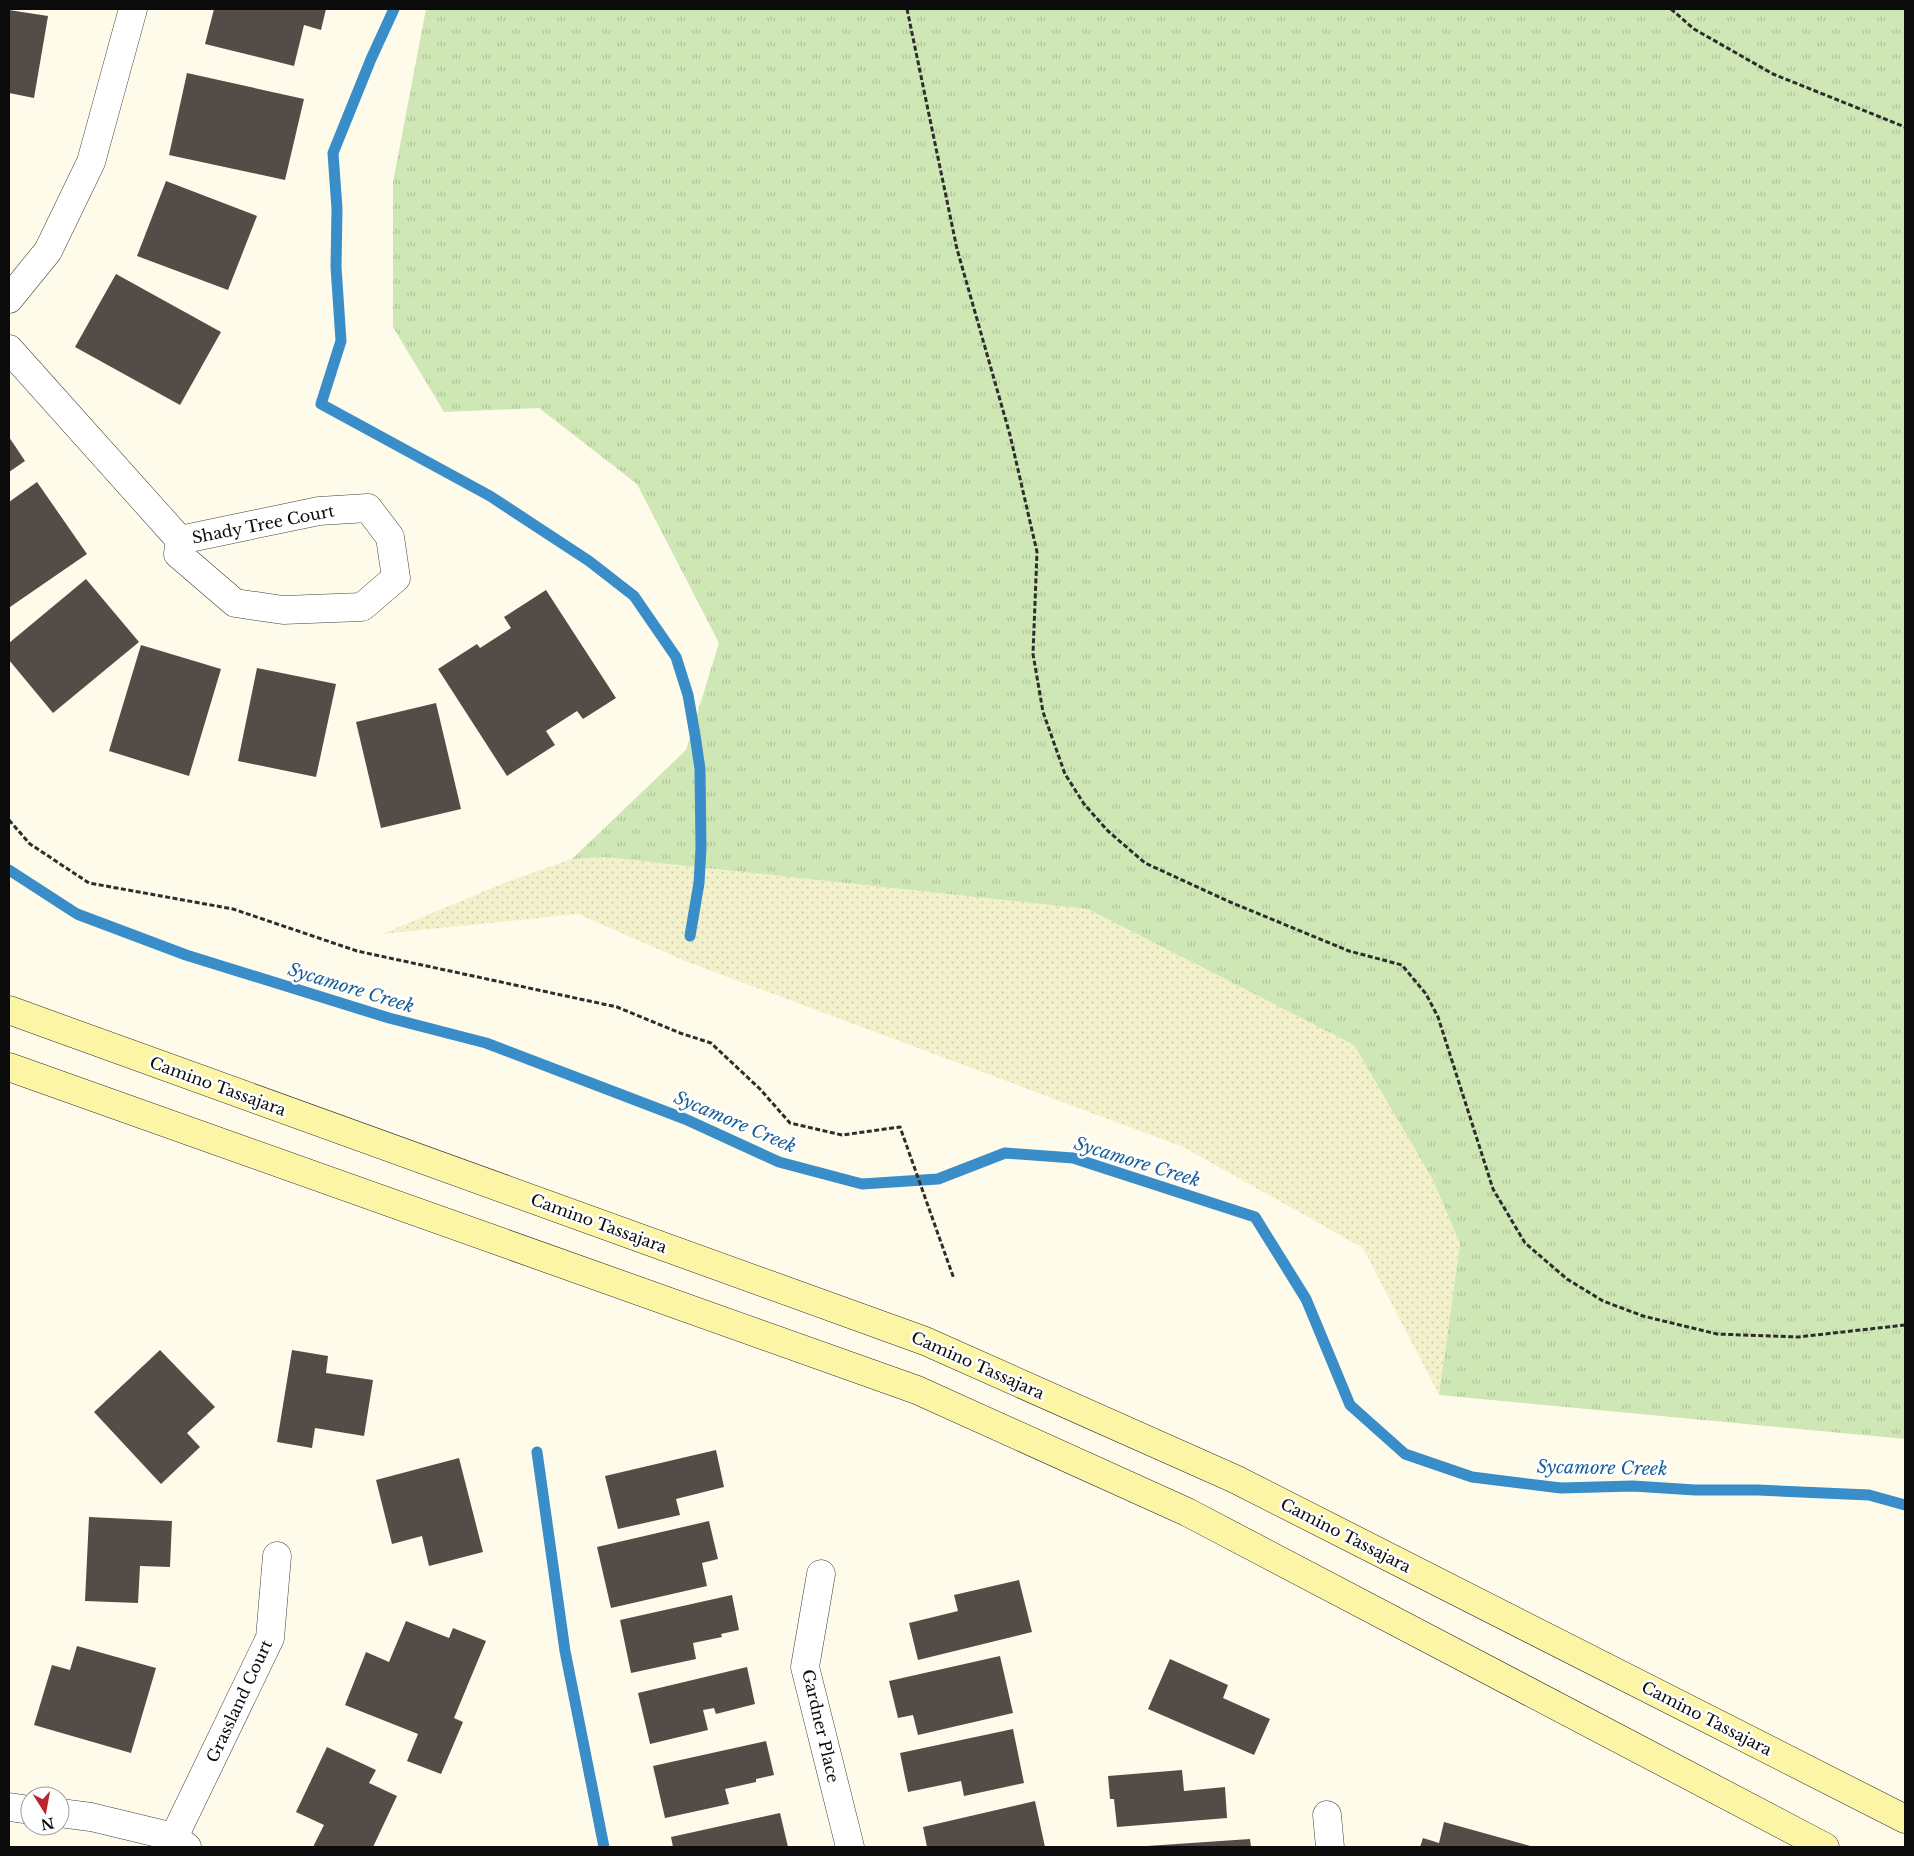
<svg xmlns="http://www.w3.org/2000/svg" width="1914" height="1856" viewBox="0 0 1914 1856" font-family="'Libre Baskerville',serif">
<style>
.farmland{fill:url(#farmland-dots)}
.grass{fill:url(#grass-tufts)}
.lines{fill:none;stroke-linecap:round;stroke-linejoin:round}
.stream{stroke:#398dc9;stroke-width:11}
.building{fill:#534d48}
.minor-casing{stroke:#3e3e3e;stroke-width:29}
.secondary-casing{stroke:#2d2d2d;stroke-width:29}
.path{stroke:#2d2d2d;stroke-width:3;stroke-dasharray:5 2.5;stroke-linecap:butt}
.minor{stroke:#fff;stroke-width:28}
.secondary{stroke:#fdf5a6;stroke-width:28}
.labels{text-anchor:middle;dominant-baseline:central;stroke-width:5;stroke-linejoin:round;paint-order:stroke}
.street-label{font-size:16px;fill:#0b0b0b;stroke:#fff}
.water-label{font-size:18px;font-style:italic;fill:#185e99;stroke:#fff}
</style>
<defs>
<pattern id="farmland-dots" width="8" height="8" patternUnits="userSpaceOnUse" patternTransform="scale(1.25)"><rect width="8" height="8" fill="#f3f1cb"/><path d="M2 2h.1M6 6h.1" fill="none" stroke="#cfcdad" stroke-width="1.8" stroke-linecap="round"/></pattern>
<pattern id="grass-tufts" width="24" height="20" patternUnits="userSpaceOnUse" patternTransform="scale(1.25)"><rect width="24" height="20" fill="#cee7b5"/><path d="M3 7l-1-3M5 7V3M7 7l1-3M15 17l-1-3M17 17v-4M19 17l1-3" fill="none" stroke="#b0c59a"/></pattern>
</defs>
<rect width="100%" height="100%" fill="#fffbea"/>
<path class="farmland" d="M604,857L1088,909L1354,1045L1433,1180L1460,1244L1439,1395L1363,1248L1183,1147L685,961L578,914L382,934L509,881L572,859Z"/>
<path class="grass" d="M426,9H1905V1439L1439,1395L1460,1244L1433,1180L1354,1045L1088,909L604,857L572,859L686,750L719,643L637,484L539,408L444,412L393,327V182Z"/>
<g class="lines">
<g class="stream">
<path d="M394,9L371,59L333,153L337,209L336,267L341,341L321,404L490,496L589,561L634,596L676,657L688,695L695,735L700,769L701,848L699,883L690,936"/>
<path d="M9,870L77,914L186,955L389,1018L486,1043L685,1119L779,1162L862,1184L938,1179L1005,1153L1073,1158L1255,1217L1306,1299L1350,1405L1405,1454L1472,1477L1561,1488L1633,1486L1695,1490H1758L1869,1495L1905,1505"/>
<path d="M537,1452L565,1651L604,1847"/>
</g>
</g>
<g class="building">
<path d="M214,9H326L321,30L304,25L294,66L205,44Z"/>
<path d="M9,10L48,16L34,98L9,93Z"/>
<path d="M187,73L304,99L285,180L169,155Z"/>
<path d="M166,181L257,216L228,290L137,256Z"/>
<path d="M116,274L221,332L180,405L75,347Z"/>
<path d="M9,437L25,461L9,472Z"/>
<path d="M37,482L87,554L10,607L9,502Z"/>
<path d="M86,579L139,642L53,713L9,660V643Z"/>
<path d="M546,590L616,698L583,719L577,711L546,731L555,745L507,776L438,669L477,644L480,648L511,628L504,617Z"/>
<path d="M141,645L221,669L189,776L109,751Z"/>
<path d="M257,668L336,684L316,777L238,761Z"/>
<path d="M436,703L461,809L381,828L356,722Z"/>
<path d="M160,1350L215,1407L187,1433L200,1447L161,1484L94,1412Z"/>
<path d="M292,1350L328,1356L326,1373L373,1380L364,1436L315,1428L312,1448L277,1442Z"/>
<path d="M716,1450L724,1487L676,1499L680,1515L618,1529L605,1476Z"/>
<path d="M459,1458L483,1552L429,1566L422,1536L392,1544L376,1480Z"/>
<path d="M89,1517L172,1521L170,1567L140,1566L138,1603L85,1601Z"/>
<path d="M709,1521L718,1559L702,1563L707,1586L611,1608L597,1547Z"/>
<path d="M1019,1580L1032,1632L918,1660L909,1623L958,1611L954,1595Z"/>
<path d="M732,1595L739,1630L721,1634L722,1637L693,1643L696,1659L631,1673L620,1620Z"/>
<path d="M406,1621L449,1638L453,1628L486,1641L454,1718L463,1722L441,1774L407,1761L418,1734L345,1705L366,1652L389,1662Z"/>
<path d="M77,1646L156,1668L131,1753L34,1725L52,1665L70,1670Z"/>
<path d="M1000,1656L1013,1713L918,1735L913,1715L898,1718L889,1681Z"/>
<path d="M1170,1659L1228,1685L1223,1698L1270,1719L1254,1755L1148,1709Z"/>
<path d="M747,1667L755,1704L716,1714L714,1708L703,1710L708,1730L650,1744L638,1693Z"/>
<path d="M1013,1729L1024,1783L964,1796L961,1781L908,1792L900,1753Z"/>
<path d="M766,1741L774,1775L756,1779V1782L725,1789L729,1804L665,1818L653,1766Z"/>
<path d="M327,1747L376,1770L369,1783L397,1796L373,1847H313L324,1825L296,1812Z"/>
<path d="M1182,1770L1184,1791L1225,1787L1227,1818L1117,1827L1114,1799H1110L1108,1776Z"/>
<path d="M1035,1801L1045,1847H927L923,1827Z"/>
<path d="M780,1813L788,1847H673L671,1837Z"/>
<path d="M1444,1822L1534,1847H1420L1423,1838L1439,1843Z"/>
<path d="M1250,1839L1251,1847H1147V1846Z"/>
</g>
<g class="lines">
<g class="minor-casing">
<g id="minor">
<path d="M9,299L48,251L91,162L133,9"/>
<path d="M9,349L180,540L178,554L235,603L283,610L362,607L396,578L390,537L368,508L319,511L180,540"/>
<path d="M821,1574L805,1667L850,1847"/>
<path d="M9,1807L30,1810"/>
<path d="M60,1813L91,1817L174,1837L187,1847"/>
<path d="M1327,1815L1330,1847"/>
<path d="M174,1837L270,1638L277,1556"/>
</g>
</g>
<g class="secondary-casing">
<g id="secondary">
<path d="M9,1010L925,1341L1235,1479L1905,1819"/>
<path d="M9,1067L917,1390L1187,1512L1825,1847"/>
</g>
</g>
<g class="path">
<path d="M907,9L957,249L1010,435L1037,552L1033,654L1043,712L1065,774L1084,804L1108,831L1145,863L1230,902L1349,951L1402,965L1426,994L1438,1017L1493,1189L1525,1243L1567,1279L1603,1301L1643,1316L1717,1334L1798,1337L1905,1325"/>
<path d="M1671,9L1694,29L1773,74L1905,127"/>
<path d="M9,820L30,844L89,883L233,909L357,951L617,1007L680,1033L711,1043L760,1089L790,1123L842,1135L900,1127L954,1279"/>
</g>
<use href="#minor" class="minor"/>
<use href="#secondary" class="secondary"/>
</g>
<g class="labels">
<g class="street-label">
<text transform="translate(263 524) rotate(-11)">Shady Tree Court</text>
<text transform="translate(218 1086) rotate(20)">Camino Tassajara</text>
<text transform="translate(599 1223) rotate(20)">Camino Tassajara</text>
<text transform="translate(978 1365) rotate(24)">Camino Tassajara</text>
<text transform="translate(1346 1535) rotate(27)">Camino Tassajara</text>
<text transform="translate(239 1701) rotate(-65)">Grassland Court</text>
<text transform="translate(1707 1718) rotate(27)">Camino Tassajara</text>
<text transform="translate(821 1726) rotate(77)">Gardner Place</text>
</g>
<g class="water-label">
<text transform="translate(351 988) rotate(17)">Sycamore Creek</text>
<text transform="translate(735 1122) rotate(23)">Sycamore Creek</text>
<text transform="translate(1137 1162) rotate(17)">Sycamore Creek</text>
<text transform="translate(1602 1468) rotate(1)">Sycamore Creek</text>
</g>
</g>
<rect width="1914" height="1856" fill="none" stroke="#0b0b0b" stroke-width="20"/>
<g transform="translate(45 1811) rotate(169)"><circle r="24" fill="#ffffff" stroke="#9d9d9d"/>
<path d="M0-4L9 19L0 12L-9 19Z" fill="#b7272b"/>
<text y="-8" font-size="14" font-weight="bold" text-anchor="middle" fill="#0b0b0b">N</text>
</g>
</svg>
